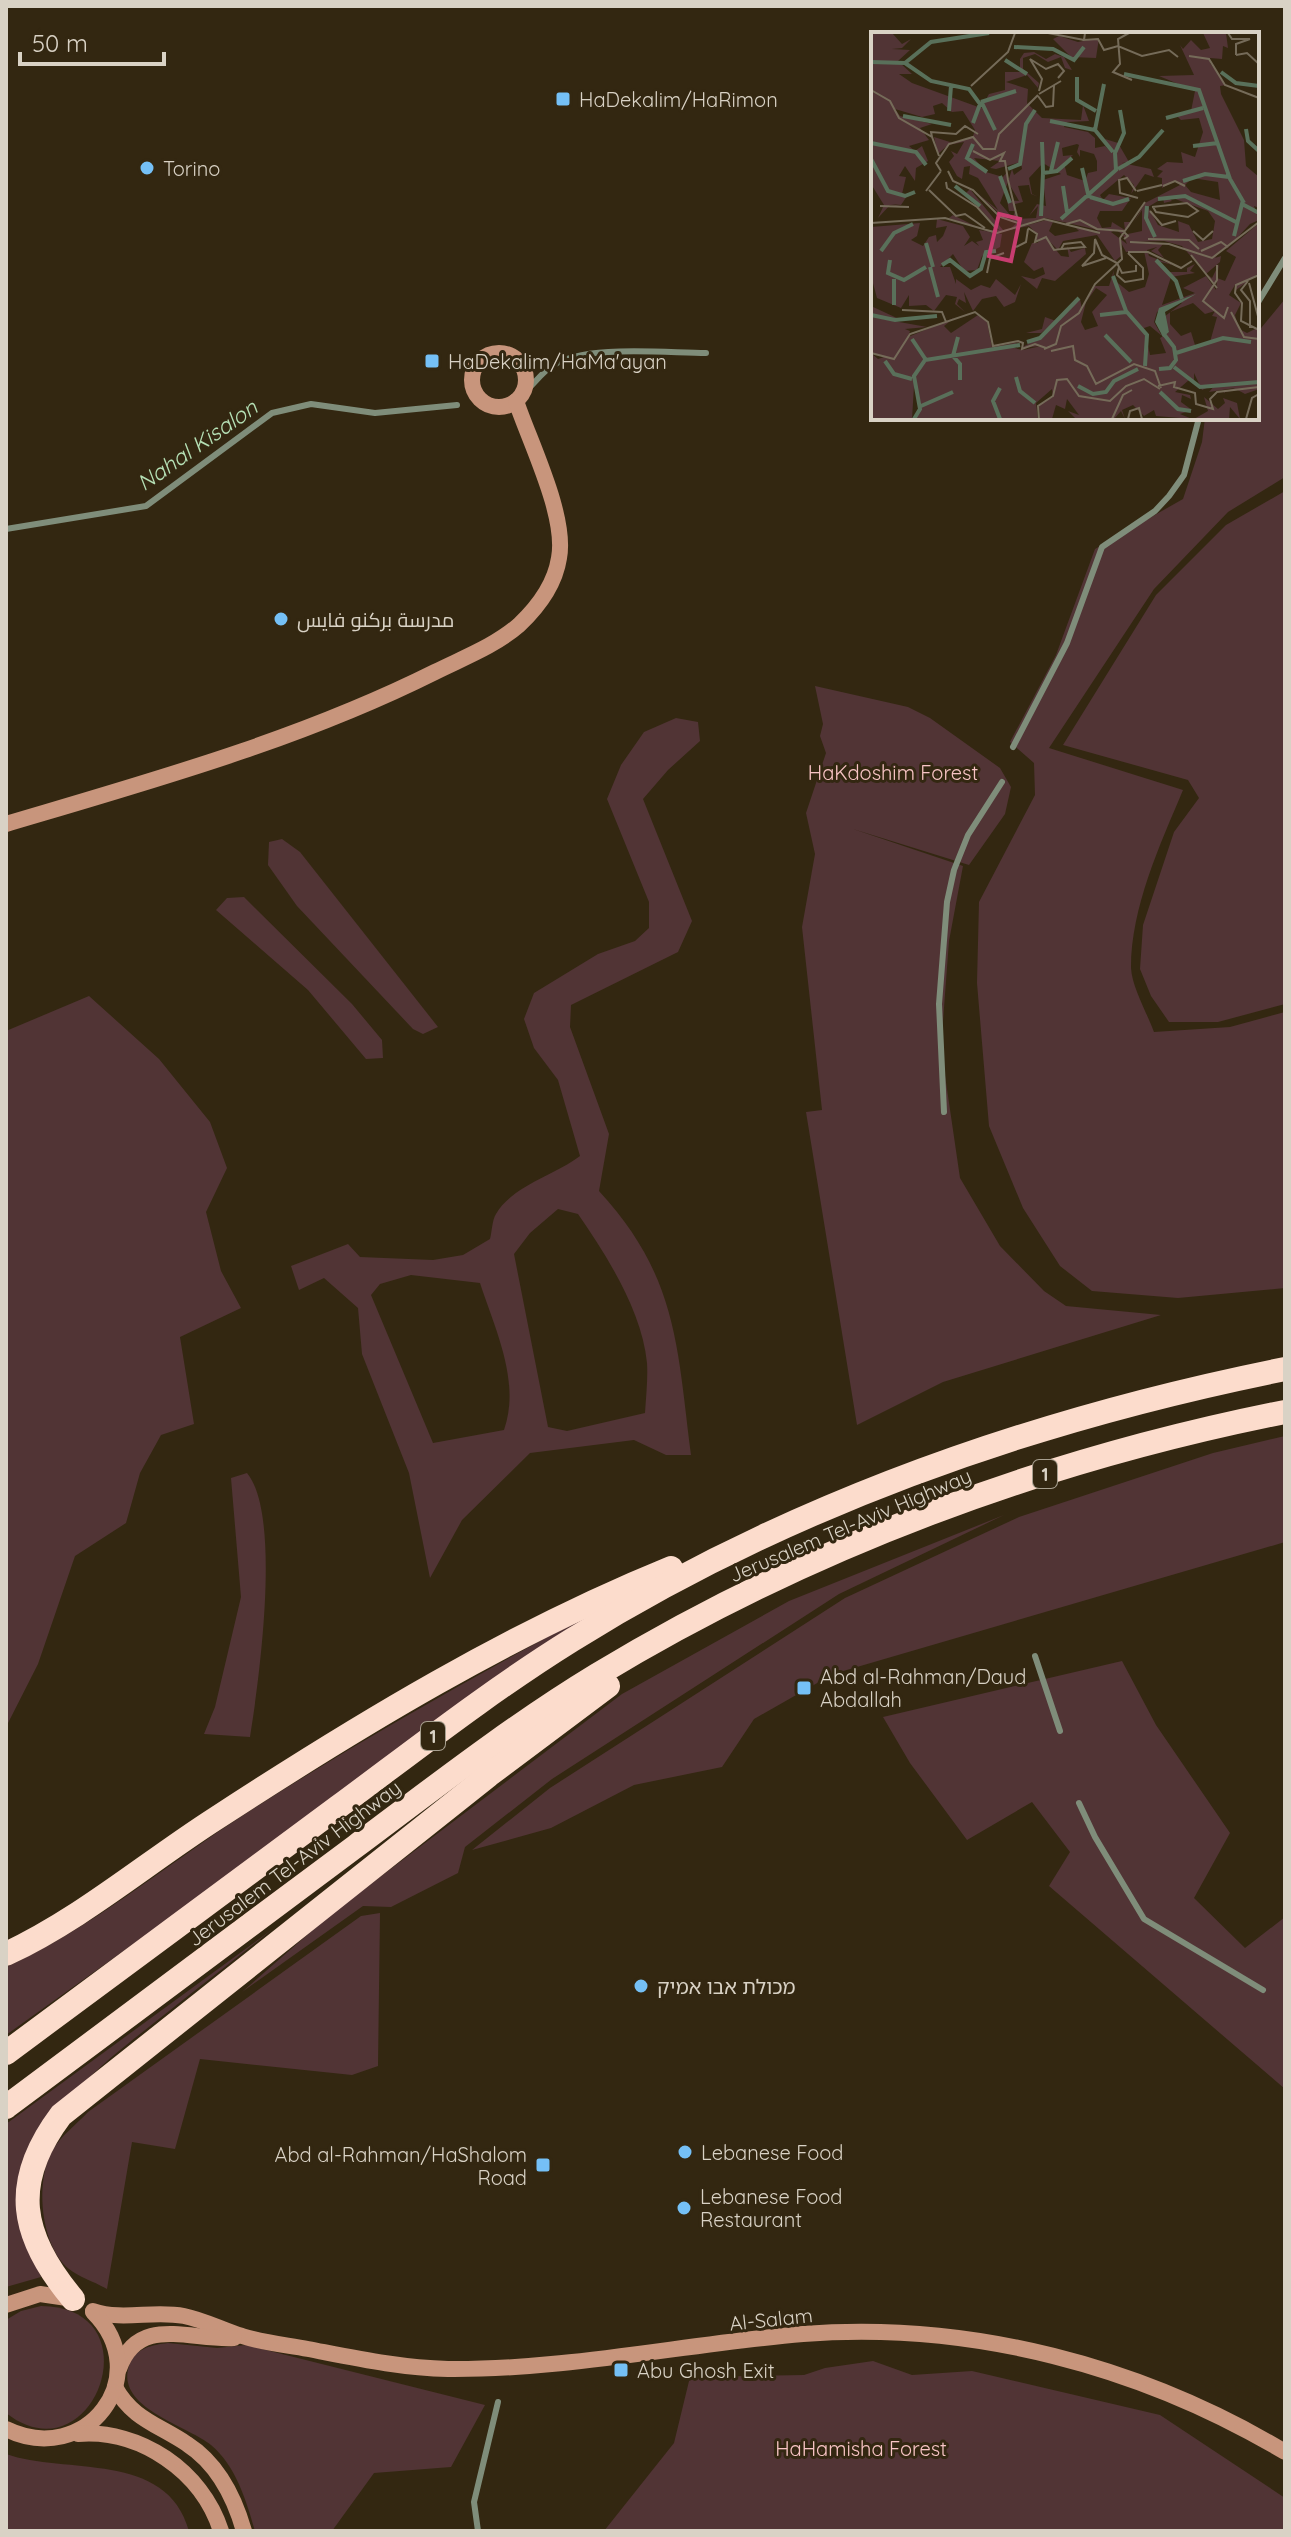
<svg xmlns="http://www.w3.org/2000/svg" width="1291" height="2537" viewBox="0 0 1291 2537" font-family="Quicksand,Cairo,'Noto Sans Hebrew',sans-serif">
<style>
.green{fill:#513435;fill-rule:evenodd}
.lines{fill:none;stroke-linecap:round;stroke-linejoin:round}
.stream{stroke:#7f8d7a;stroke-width:6}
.secondary{stroke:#c8957c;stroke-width:16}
.highway{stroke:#fcdccc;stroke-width:24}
.poi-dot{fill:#75c0f6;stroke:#332711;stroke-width:3}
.labels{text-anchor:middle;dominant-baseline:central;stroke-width:6;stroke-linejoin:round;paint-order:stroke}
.shield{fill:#332711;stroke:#a79f8f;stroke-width:2}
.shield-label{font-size:18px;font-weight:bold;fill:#d9d2c5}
.poi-label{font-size:20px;fill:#d9d2c5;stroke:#332711;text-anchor:start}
.park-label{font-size:20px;fill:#f8c4c5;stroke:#332711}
.street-label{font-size:20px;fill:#d9d2c5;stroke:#332711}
.water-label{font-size:22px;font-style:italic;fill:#b6e1b6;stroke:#332711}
.inset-river{fill:none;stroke:#59705a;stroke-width:4}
.inset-road{fill:none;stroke:#756b59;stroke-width:2}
.view{fill:#c73d70;fill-opacity:0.15;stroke:#c73d70;stroke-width:4}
.inset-edge{fill:none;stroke:#d9d2c5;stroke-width:4}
</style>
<rect width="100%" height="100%" fill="#332711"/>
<g class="green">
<path d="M1285,299V477L1228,512L1154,589L1049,748L1183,790C1160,845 1131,907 1131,968C1132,987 1147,1013 1154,1032L1230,1027L1285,1012V1288L1178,1298L1092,1291L1060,1266L1023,1208L989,1126L977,983L979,902L1035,795L1034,763L1010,742L1056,655L1095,549L1183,499L1202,442L1205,418H1257V333Z"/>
<path d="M1285,491V1004L1218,1022H1169L1151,996L1140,969L1143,925L1174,832L1199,798L1188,780L1063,745L1156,595L1226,525Z"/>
<path d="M815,686L908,707L930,718L1000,768L1011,787L1005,814L969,865L853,829L963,866L949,941L941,1048L960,1178L1000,1246L1044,1291L1066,1306L1161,1315L943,1382L857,1425L806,1112L822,1110L802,927L815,854L806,813L826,753L820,736L823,724Z"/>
<path d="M676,718L698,722L700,741L668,770L643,799L692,921L678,952L571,1005L570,1027L609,1134L599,1191C678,1277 677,1346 691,1455H666L634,1440L530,1453L462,1520L430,1578L409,1473L362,1354L358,1308L324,1278L299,1290L291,1266L348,1244L360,1257L433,1260L463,1255L490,1239C492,1232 492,1220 496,1214C512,1186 555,1175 580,1156L558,1080L534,1048L524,1019L534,993L598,954L635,941L649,928V902L607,799L621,765L644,732ZM558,1209L578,1214C607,1256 642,1311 647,1363C648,1379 646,1397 645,1413L567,1431L548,1427L514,1254L530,1233ZM411,1275L480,1283C495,1329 521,1382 504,1430L433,1443L371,1295L380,1284Z"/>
<path d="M282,839L300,852L438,1027L423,1034L413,1029L297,906L268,865L269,842Z"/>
<path d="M244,897L352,1004L382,1040L383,1058L366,1059L308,990L216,910L227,898Z"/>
<path d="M89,996L159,1059L210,1122L227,1168L206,1212L221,1271L241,1308L180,1337L194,1424L161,1435L140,1473L126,1523L75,1556L38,1664L6,1727V1031Z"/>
<path d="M1285,1436V1542L833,1674L754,1719L722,1767L634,1785L551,1828L472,1850L550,1788L845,1598L1019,1517L1213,1453Z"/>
<path d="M247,1473C282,1515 259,1681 250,1737L204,1734L215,1707L241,1597L231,1478Z"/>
<path d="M1004,1515L839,1594L552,1779L465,1847L458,1873L391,1907L363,1906L242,1992L331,1914L622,1694L789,1601Z"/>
<path d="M607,1605L6,2035V1967C92,1928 166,1865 245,1814C362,1739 485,1670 607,1605Z"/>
<path d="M1122,1661L1156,1725L1230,1833L1194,1898L1245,1948L1285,1917V2089L1049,1886L1070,1852L1032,1802L967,1840L910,1763L883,1717Z"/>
<path d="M380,1913L378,2066L352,2075L200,2059L175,2149L132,2142L107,2289C95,2282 79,2277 69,2269C40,2246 34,2178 54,2148C62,2135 77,2124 88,2112L361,1916Z"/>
<path d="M274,1928C229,1964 184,1999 140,2034C54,2102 0,2160 41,2277L6,2287V2124Z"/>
<path d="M41,2306C157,2307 93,2481 6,2413V2320L21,2311Z"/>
<path d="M168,2343L217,2348L246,2345L485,2405L451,2467L374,2473L332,2531H255C246,2500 236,2466 211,2445C188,2426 115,2408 129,2366C135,2348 152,2345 168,2343Z"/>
<path d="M873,2361L912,2375L972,2371L1160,2415L1285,2498V2531H604L674,2443L690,2377L804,2375L825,2368Z"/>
<path d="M6,2454C65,2475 167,2450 189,2531H6Z"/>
</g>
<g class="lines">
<g class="stream">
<path d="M1257,304L1285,258"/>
<path d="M530,387C537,380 544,371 552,366C584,344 666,353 706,353"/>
<path d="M6,529L146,506L272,413L311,404L375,413L457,405"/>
<path d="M1013,747L1067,643L1102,547L1155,511L1169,496L1184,475L1199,418"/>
<path d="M944,1112L939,1004L947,902L954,870L968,835L1002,782"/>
<path d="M1035,1656L1060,1731"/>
<path d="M1079,1803L1095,1837L1144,1919L1263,1990"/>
<path d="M478,2531L474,2502L498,2402"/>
</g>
<g class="secondary">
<circle cx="499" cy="380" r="27"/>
<path d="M6,824C151,781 299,740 435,672C463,658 495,646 519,625C538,607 555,584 559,558C567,516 530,443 516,401"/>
<path d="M6,2305L40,2294L74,2299"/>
<path d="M93,2311C123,2321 153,2310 184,2316C204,2320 222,2330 242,2336C263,2343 287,2345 308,2349C355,2358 401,2368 448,2369C568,2370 684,2344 803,2334C971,2321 1141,2366 1285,2452"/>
<path d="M119,2369C138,2314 191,2341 234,2338"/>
<path d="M115,2387C132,2419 159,2425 187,2444C218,2464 234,2496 244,2531"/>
<path d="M6,2429C86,2468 157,2376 93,2312"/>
<path d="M78,2434C140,2429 202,2471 221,2531"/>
</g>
<g class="highway">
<path d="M6,1954C81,1919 145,1864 215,1819C359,1725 511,1633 671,1568"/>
<path d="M6,2053C117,1971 227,1889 338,1807C415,1750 490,1691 572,1640C789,1505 1035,1419 1285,1369"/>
<path d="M6,2107C123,2020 240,1933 356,1846C435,1787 513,1726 597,1675C808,1547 1043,1460 1285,1412"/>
<path d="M73,2299C20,2236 10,2183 61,2115L489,1775L608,1686"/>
</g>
</g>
<g class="poi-dot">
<rect x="555" y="91" width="16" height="16" rx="4"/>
<circle cx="147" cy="168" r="8"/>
<rect x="424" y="353" width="16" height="16" rx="4"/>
<circle cx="281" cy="619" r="8"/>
<rect x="796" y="1680" width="16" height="16" rx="4"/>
<circle cx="641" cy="1986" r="8"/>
<circle cx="685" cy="2152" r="8"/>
<rect x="535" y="2157" width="16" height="16" rx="4"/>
<circle cx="684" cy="2208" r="8"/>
<rect x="613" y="2362" width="16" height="16" rx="4"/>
</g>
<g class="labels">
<g class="shield">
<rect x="1033" y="1460" width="24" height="28" rx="6"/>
<rect x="421" y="1722" width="24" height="28" rx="6"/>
</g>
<g class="shield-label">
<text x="1045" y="1474">1</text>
<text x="433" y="1736">1</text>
</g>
<g class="poi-label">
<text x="579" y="99">HaDekalim/HaRimon</text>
<text x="163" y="168">Torino</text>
<text x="448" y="361">HaDekalim/HaMa'ayan</text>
<text x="297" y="619">مدرسة بركنو فايس</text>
<text x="820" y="1676">Abd al-Rahman/Daud<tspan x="820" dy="23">Abdallah</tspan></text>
<text x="657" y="1986">מכולת אבו אמיק</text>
<text x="701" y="2152">Lebanese Food</text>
<text x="527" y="2154" text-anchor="end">Abd al-Rahman/HaShalom<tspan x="527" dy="23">Road</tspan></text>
<text x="700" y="2196">Lebanese Food<tspan x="700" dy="23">Restaurant</tspan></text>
<text x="637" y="2370">Abu Ghosh Exit</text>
</g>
<g class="park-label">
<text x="893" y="772">HaKdoshim Forest</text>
<text x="861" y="2448">HaHamisha Forest</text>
</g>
<g class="street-label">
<text transform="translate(850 1525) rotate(-23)">Jerusalem Tel-Aviv Highway</text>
<text transform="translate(294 1863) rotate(-37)">Jerusalem Tel-Aviv Highway</text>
<text transform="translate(771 2319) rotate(-6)">Al-Salam</text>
</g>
<g class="water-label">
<text transform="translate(197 445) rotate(-35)">Nahal Kisalon</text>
</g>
</g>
<g transform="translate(871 32)">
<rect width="388" height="388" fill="#332711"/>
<path d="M0,1H21L31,12L40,7L31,16L21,17L39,18L27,29L41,42H28L41,51L110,76L118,62L134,58V40H149V27L153,21L163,20L175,27L184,22L193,25L201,38L194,36L190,25L177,30L164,22L152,26V37L168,51L167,56L156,43L135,50L157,57L156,72L162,67L166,64L157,72L171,86L210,88L212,73L218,89L196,90L193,95L217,100L224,106V116L234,114L240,120L234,107L247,111L258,130L251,131L280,137L283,145L274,142L260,162L263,153L253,143L229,163L232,168L238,162L260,166L251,179H229L226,186L231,196L240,195L241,190L254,198L253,190H260L259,194L251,202L245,198L240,200L256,212L252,203L271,199V178L263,190L274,171L309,153L303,149L291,156V146L286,145L292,139L286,137L296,130L312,131L310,120L324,125L332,100L328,86L310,88L305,83L320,79L324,59L288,44L323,43L309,13L312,17L320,8L330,18L339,16L332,1H355L357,16L352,14L351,27L339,26V31L355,53L349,54L350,62L373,108L375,134L388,145V176L383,174L388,188L379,192L357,216L350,218L344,226L350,224L349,230L335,242L311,214L293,209L259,210L292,212L287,218L293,226L280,219L286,215L276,218L278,224L302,233L286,229L296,240H316V236L324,232L319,239L324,241L300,245L291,273L324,261L312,256L335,244L345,258L346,248L343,253L337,243L341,246L348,232L346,246L354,249L365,225L355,219L388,191V241L365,258L364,253L358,263L370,271L364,283L368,297L376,301L388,295V357L374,362L365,357L351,361L364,356L338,360L345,352L331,358L323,341V351L318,348L304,360L319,363L320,367L311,363L310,370L321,378L309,382L321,387L285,384L283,378L273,384L262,373L251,378L254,387L250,379L243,387H205L197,379L208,383L196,367L194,377L185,373L181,387H169L168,373L182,365L181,357L165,371L167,387H43L49,377L43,354L41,387H0V321L7,327L13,325L0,320V274L28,287L6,286L56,295L34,297L39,299L37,305L83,286L73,294L80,301L107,283L116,290L121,315L148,310L139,315L152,318L170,314L150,316L175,302L182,292L170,301H155L171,297L174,285L185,289L209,267L211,277L224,254H238L243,238L242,247L258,260L274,255L278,242L273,219L255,220L249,209L250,224L244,229L226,203L192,209L187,218L177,208L190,224L198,225L196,214L200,220L214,216L215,222L184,249L171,246L166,257L150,244L163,247L174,242L172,235L163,239L153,230L161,211H166L174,205L165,210L166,202L158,194L122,201L115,199L78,186L82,183L112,198H128L95,161L99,157L132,198L139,197L147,190L141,188L144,179H138L136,168L148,169L137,150L129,171L140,184L133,186L106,161L127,178L107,146L98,142L99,134L93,135L91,147L86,144L78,130L83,124L80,119L86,122L93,110L77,113L67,122L63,105L82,111L102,104L104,98L92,79L81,80L71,71L62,74L64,82L51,85L24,77L29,84L61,92L49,96L58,108L38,114L44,119L51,114L57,129L45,136L44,149L34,134L28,144L35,145L31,162L36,164L30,173L20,172L38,176L19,173L7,186L13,173L0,152ZM206,112L208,113L206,120L209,125V118L223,122L226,129V139L217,141L214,149L196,143L193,131L202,123L192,124L191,116ZM103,126L129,129L119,136L125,137L150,130L151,137L143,143L141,137L137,150L136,140L132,145L115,140ZM172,131L190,142L172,148L175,174L166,172L158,184L167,174L165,186L145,187L144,172L152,170L147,154L158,153L160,162L168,165L161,162L158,146ZM321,146L347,150L349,168L320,160L314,153ZM296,164L337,179L344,189L341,207L327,210L318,193L307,189L308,200L287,193L277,175L292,166L293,171L301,169ZM174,186L223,197L229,200L205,196L208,199L184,204L178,199L182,190L175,188L146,196ZM225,256L236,263L221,280L227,294L214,298L210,290L215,270ZM307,269L311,271L293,285L298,300L289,306L295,321L279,323L273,296L279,294L291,304L283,290L286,280ZM322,271L334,282L344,279L341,284L346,285L339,310L333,313H324L320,300L310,304L299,292V280ZM188,4L207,10L228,6L225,26L200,25L182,7ZM66,187L92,194L99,205L93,214L101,209L108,214L105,210L112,208L108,198L131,202L129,215L111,224L106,238L93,239L82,222L69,235H79L85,252V247L100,258L110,253L119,256L125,247L144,263L150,252L144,270L133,275L125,264L111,267L102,279L93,260L95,271L88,267L86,272L94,280L84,272L86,265L75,263L63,279L55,273L38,274V263L30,276L6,266L0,244V195L49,191L46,204L40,208L52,214L58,205L65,203L66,210L72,204L76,194L65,196ZM333,365L347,377L354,371L352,366L366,371L369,387L359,375L358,387H323L337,379Z" fill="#513435" fill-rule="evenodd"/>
<path d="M325,262L294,280L298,300L292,305L284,290L288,276Z" fill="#59705a"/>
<path class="inset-river" d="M143,15L182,17L203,28L213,15M134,28L156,42M0,30L34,31L60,10L118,1M34,31L60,49L98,57L109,72L102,91M350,40L365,51L388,54M253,42L328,58L359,147L373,171M206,45V68L225,79M233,52L224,98L242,120M110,70L145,59M111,71L124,98M78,79L80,54M32,84L80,93M295,86L332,76M179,89L224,98M375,97L377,109L388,119M171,110L172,140M0,111L45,120L55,133M102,112L96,126L116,140M322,114L347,111M0,127L17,159L34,164L44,160M211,136L218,166M137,137L149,132L155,92L164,78M247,137L268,125L292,98M180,139L187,110M129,144L139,171M312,149L334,142L358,145M84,154L109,174M192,154L196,180M219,165L242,172L258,167M287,167L314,164L365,190M276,174L275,186L284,205M170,184L172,141L186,139L201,126M190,187L245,138L244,121L253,101L249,78M363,204L371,172L388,181M55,211L62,235M10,219L23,201L42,192M19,228L17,241L33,248L55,235M285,228L305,249L311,267M71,233L79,228L99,244L110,237L115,220L125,219M59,235L67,265M242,244L255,279L276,303L274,334M23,247V273M0,283L24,288L66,284M229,283L255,280M234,303L260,330M87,305L82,324L89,332V348M41,307L55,328M156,310L169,306L208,266M305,321L352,306L380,310M14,329L23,342L41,347M303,335L329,355L388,350M288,337L299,336L305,328L303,315L292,301M145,345L149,359L164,371M207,354L222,362L235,360L243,349L267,337M289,360L307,377L320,379M50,374L82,360M43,387L49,377L43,344L54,328L149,313M129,387L122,369L129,356"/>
<path class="inset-road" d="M177,1L213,8M214,1L213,8L227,7L233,18L247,14L271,24L298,18L307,25M258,1L247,7L249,32L242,40L261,48M357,1L361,7H379L365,12V23M365,23L376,21L388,32M318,24L338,27L354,53L388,66M100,54L137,20L144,1M0,58L19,69L28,86L61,105L68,124M168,59L171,47L159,27L175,37L187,32L193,39L187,46M168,62L190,49M167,64L175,75L182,74L183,53M61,105L60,100L85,102L94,94L107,102M102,119L119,128L133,121L129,129H134L137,148M70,139L65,131L78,112L102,105L112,117H124L128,102L167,63M77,139L82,149L102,158L129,185L147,191M137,148L147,189M75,150L76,156L106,175L124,195M292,154L304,149L314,154M58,158L85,184L94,182L114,196M55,159L70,139M265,159L256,146L248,148L249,161L267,166M266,159L291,153M9,174L38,175M281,175L316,171L327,179L317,185L285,180L282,175M279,179L291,193L305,189M0,191L74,186L126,201L173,187L229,201M195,192L209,188L226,197L252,199L257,204L253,207M157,196L166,202L164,210L175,205L183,218L190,217M322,199L332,208L342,199M277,207L318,208L328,217M210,210L214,215L190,217L193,212ZM259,210L298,212L341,226L388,190M145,215L155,210L157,197M330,219L350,210L357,215M257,220H277L310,236L321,229M320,223L346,256M235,226L211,234L223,221L224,207L231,223L246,231L251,241L265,239V233M346,233V248L332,269L353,286L357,275M248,235L246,243L254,250L272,247V236L257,221M116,241L119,226L133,221M388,243L365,253L364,261L371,271L370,289L388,298M377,249L370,258L379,269V296M378,251L388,288M31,278L71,280L75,290M360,280L373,305L388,307M173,317L185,312L190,294L208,281L224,252L251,227L249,206L274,170M180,319L202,314L204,328L216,334L225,352L263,332L284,339L290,356M0,321L23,327L39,302L104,280L117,290L122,314L147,309L152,311L151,317L164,312L175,316M287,354L304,350L303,355L324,361L325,372L342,377L339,367L346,360L388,355M168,387L167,374L182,364L186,348L196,347L208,364L239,369L255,354L273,347L289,357M241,387L252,363L261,358M257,387L259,379L268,376L271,387M375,387L381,366L388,362M375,387L381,366L388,362"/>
<path class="view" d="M128,182L149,187L140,229L118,224Z"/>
<rect width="388" height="388" class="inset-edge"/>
</g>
<rect width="1291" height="2537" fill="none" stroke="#d9d2c5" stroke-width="16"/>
<path d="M20 52v12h144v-12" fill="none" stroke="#d9d2c5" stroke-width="4"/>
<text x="32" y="52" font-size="24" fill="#d9d2c5" stroke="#332711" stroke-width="6" paint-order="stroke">50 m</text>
</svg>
